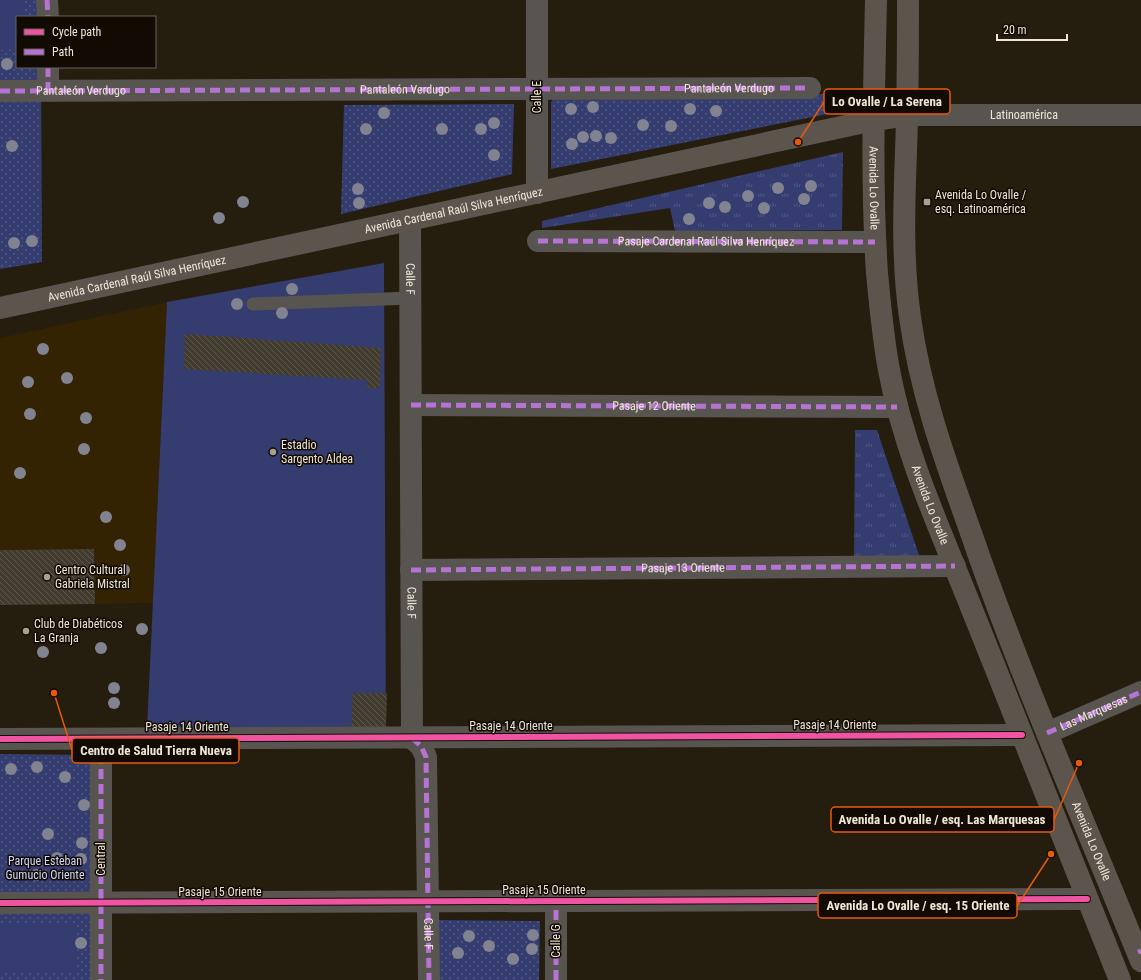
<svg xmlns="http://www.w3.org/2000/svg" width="1141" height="980" viewBox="0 0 1141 980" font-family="'Roboto Condensed',sans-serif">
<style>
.built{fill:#342302}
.grass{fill:url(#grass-tufts)}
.park{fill:url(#park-dots)}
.garden{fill:#353c6f}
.building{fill:url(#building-back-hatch)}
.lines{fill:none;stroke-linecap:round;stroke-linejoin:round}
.service{stroke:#58544f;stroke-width:13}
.minor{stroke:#58544f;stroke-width:22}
.tertiary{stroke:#58544f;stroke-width:22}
.secondary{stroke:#5b554e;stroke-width:22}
.quiet{stroke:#b673d3;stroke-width:5;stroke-dasharray:10 5;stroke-linecap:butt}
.cycleway-casing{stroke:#110b03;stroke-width:8}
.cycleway{stroke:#f153a3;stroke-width:6}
.tree{fill:#828391}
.poi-dot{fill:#a9a091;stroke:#110b03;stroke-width:1.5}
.labels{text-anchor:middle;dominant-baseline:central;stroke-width:3;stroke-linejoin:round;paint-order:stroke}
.street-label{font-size:12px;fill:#f0e6d7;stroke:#110b03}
.poi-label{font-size:12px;fill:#f0e6d7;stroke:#110b03;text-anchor:start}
.park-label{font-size:12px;fill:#ced7fc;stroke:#110b03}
.leader{fill:none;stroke:#e8590c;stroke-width:1.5}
.callout-dot{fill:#e8590c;stroke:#110b03;stroke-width:1.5}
.callout{fill:#110b03;stroke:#e8590c;stroke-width:1.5}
.callout-label{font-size:13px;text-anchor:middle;font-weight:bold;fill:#f0e6d7}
</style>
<defs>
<pattern id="grass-tufts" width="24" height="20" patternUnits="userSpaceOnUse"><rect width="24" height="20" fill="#353c6f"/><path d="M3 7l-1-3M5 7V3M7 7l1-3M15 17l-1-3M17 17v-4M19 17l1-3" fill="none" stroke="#535883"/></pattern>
<pattern id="park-dots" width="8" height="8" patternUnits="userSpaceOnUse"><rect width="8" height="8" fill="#353c6f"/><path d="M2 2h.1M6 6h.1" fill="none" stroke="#535883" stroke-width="1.8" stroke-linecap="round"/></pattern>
<pattern id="building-back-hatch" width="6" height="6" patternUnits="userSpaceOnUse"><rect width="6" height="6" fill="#423b2f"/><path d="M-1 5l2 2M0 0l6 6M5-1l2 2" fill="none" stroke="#5e574c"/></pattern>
</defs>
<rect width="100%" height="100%" fill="#251d0e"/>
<path class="built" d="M167,302L153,603L95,604L94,549L0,550V338Z"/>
<g class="grass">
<path d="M843,152L842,230L675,231L670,208L542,228V221Z"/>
<path d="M855,430H877L920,558H854Z"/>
</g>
<g class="park">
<path d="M0,0H40V17H17V67H41L42,262L0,269Z"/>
<path d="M833,94L838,112L551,169V102L555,97Z"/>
<path d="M514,104L512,174L341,214L344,105Z"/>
<path d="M0,754L91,755V980H0Z"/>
<path d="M438,920L540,921L539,980H437Z"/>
</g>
<g class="garden">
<path d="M0,0H25V17H17V49L0,50Z"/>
<path d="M384,263L386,730L147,728L167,302Z"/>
<path d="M75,923V973H0V924Z"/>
</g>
<g class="building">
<path d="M185,334L381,348L380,388H367V380L184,369Z"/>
<path d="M94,549L95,604L0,605V550Z"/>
<path d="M353,693H387L386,730H351Z"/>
</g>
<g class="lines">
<path class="service" d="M253,304L410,298"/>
<g class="minor">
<path d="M47,0L48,17"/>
<path d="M48,67V90"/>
<path id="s1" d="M0,91L810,88"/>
<path d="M537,193V0"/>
<path id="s2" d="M410,220L412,738L421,746L426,757L429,980"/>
<path d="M538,241L875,242"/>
<path d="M411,405L897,407"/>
<path d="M411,570L955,566"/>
<path d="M1047,733L1141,692"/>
<path d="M0,739L1022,735"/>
<path d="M101,739V980"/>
<path d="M0,903L1087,899"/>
<path d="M556,980V901"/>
</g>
<path class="tertiary" id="s3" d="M907,115H1141"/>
<g class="secondary">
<path id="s4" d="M876,0C874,91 871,182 877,273C880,305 883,338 889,370C905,455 941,531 973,612C1022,735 1071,857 1120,980"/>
<path id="s5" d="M908,0C908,50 908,101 906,151C904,206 902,262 910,317C920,391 945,460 970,530C1020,676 1083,818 1141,961"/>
<path id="s6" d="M0,308L874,120L907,115"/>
</g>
<g class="quiet">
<path d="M47,0L48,17"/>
<path d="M48,67V90"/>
<path d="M0,91L810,88"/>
<path id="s7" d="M538,241L875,242"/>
<path id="s8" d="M411,405L897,407"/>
<path id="s9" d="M411,570L955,566"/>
<path id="s10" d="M1047,733L1141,692"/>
<path d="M412,738L421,746L426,757L429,980"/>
<path d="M101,739V980"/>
<path d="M1138,952L1141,951"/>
<path d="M556,980V901"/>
</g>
<g class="cycleway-casing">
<g id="cycleway">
<path d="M0,739L1022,735"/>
<path d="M0,903L1087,899"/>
</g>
</g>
<use href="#cycleway" class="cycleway"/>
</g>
<g class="tree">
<circle cx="7" cy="64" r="6"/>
<circle cx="593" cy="107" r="6"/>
<circle cx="571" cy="109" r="6"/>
<circle cx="690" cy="109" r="6"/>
<circle cx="716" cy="111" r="6"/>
<circle cx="384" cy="113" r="6"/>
<circle cx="494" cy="123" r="6"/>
<circle cx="643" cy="125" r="6"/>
<circle cx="671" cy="126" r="6"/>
<circle cx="366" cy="129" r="6"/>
<circle cx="442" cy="129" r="6"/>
<circle cx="481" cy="129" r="6"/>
<circle cx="596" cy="136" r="6"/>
<circle cx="583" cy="137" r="6"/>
<circle cx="611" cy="138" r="6"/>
<circle cx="572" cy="144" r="6"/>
<circle cx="12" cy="146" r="6"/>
<circle cx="494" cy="155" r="6"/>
<circle cx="811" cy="186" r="6"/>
<circle cx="778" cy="188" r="6"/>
<circle cx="358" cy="189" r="6"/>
<circle cx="748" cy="196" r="6"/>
<circle cx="804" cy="199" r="6"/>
<circle cx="243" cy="202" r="6"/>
<circle cx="359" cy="203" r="6"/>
<circle cx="709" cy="203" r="6"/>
<circle cx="725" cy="207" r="6"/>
<circle cx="764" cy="208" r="6"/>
<circle cx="219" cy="218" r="6"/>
<circle cx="689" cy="219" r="6"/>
<circle cx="32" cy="241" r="6"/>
<circle cx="14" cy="243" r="6"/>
<circle cx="292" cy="289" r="6"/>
<circle cx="237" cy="304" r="6"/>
<circle cx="282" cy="313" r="6"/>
<circle cx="43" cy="349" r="6"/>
<circle cx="67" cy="378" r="6"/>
<circle cx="28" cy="382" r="6"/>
<circle cx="30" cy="414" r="6"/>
<circle cx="86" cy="418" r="6"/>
<circle cx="84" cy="449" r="6"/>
<circle cx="20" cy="473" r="6"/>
<circle cx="106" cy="517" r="6"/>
<circle cx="120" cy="545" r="6"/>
<circle cx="124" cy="570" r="6"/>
<circle cx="142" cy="629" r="6"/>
<circle cx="101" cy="648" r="6"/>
<circle cx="43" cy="652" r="6"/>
<circle cx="114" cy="688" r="6"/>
<circle cx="114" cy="703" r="6"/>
<circle cx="37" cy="767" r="6"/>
<circle cx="11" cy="769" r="6"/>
<circle cx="65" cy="777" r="6"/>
<circle cx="84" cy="805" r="6"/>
<circle cx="48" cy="834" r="6"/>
<circle cx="82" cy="843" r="6"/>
<circle cx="57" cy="858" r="6"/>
<circle cx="81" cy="859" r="6"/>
<circle cx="36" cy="875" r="6"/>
<circle cx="533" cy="935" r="6"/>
<circle cx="469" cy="936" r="6"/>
<circle cx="81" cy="943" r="6"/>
<circle cx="489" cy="946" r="6"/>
<circle cx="532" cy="949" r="6"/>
<circle cx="458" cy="953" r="6"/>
<circle cx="513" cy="959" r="6"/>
</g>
<g class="poi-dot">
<rect x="923" y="198" width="8" height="8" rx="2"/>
<circle cx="273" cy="452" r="4"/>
<circle cx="47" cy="577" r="4"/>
<circle cx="26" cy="631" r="4"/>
</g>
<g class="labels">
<g class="street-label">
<text stroke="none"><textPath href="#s1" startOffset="729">Pantaleón Verdugo</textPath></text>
<text stroke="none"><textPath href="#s1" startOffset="405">Pantaleón Verdugo</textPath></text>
<text stroke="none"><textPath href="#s1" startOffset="81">Pantaleón Verdugo</textPath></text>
<text transform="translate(537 97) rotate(-90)">Calle E</text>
<text stroke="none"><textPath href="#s3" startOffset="117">Latinoamérica</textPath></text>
<text stroke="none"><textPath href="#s4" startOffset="188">Avenida Lo Ovalle</textPath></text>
<text stroke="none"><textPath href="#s6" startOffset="464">Avenida Cardenal Raúl Silva Henríquez</textPath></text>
<text stroke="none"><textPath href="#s7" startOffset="168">Pasaje Cardenal Raúl Silva Henríquez</textPath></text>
<text stroke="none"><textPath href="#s6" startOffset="140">Avenida Cardenal Raúl Silva Henríquez</textPath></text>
<text stroke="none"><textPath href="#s2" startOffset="59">Calle F</textPath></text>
<text stroke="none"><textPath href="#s8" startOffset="243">Pasaje 12 Oriente</textPath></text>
<text stroke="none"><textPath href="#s4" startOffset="512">Avenida Lo Ovalle</textPath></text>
<text stroke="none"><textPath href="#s9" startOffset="272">Pasaje 13 Oriente</textPath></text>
<text stroke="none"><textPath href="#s2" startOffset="383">Calle F</textPath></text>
<text stroke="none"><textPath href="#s10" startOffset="51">Las Marquesas</textPath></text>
<text x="835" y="725">Pasaje 14 Oriente</text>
<text x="511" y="726">Pasaje 14 Oriente</text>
<text x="187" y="727">Pasaje 14 Oriente</text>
<text stroke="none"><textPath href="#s5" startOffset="873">Avenida Lo Ovalle</textPath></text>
<text transform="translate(101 859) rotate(-90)">Central</text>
<text x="544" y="890">Pasaje 15 Oriente</text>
<text x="220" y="892">Pasaje 15 Oriente</text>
<text stroke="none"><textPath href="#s2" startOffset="719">Calle F</textPath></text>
<text transform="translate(556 941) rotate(-90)">Calle G</text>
</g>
<g class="poi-label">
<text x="935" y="195">Avenida Lo Ovalle /<tspan x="935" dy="14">esq. Latinoamérica</tspan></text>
<text x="281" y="445">Estadio<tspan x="281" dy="14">Sargento Aldea</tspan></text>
<text x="55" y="570">Centro Cultural<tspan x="55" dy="14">Gabriela Mistral</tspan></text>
<text x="34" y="624">Club de Diabéticos<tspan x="34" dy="14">La Granja</tspan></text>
</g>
<g class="park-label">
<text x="45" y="861">Parque Esteban<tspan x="45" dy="14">Gumucio Oriente</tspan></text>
</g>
</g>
<path class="leader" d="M798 142L824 102M54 693L72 750M1079 763L1054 820M1051 854L1017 906"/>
<g class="callout-dot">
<circle cx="798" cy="142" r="4"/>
<circle cx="54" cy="693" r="4"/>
<circle cx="1079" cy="763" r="4"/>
<circle cx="1051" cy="854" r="4"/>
</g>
<g class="callout">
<rect x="824" y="89" width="126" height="25" rx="4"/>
<rect x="72" y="738" width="167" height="25" rx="4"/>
<rect x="831" y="807" width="223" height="25" rx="4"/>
<rect x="818" y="893" width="199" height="25" rx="4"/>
</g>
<g class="callout-label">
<text x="887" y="106">Lo Ovalle / La Serena</text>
<text x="156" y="755">Centro de Salud Tierra Nueva</text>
<text x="942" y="824">Avenida Lo Ovalle / esq. Las Marquesas</text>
<text x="918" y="910">Avenida Lo Ovalle / esq. 15 Oriente</text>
</g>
<rect x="16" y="16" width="140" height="52" fill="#110b03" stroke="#6a6358"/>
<rect x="24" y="29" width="20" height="6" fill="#f153a3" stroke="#6a6358"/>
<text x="52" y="36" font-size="12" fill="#f0e6d7">Cycle path</text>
<rect x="24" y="49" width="20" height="6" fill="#b673d3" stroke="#6a6358"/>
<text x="52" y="56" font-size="12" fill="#f0e6d7">Path</text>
<path d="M997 34v6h70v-6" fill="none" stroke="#f0e6d7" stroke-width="2"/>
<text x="1003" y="34" font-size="12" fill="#f0e6d7" stroke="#110b03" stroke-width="3" paint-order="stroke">20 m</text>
</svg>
